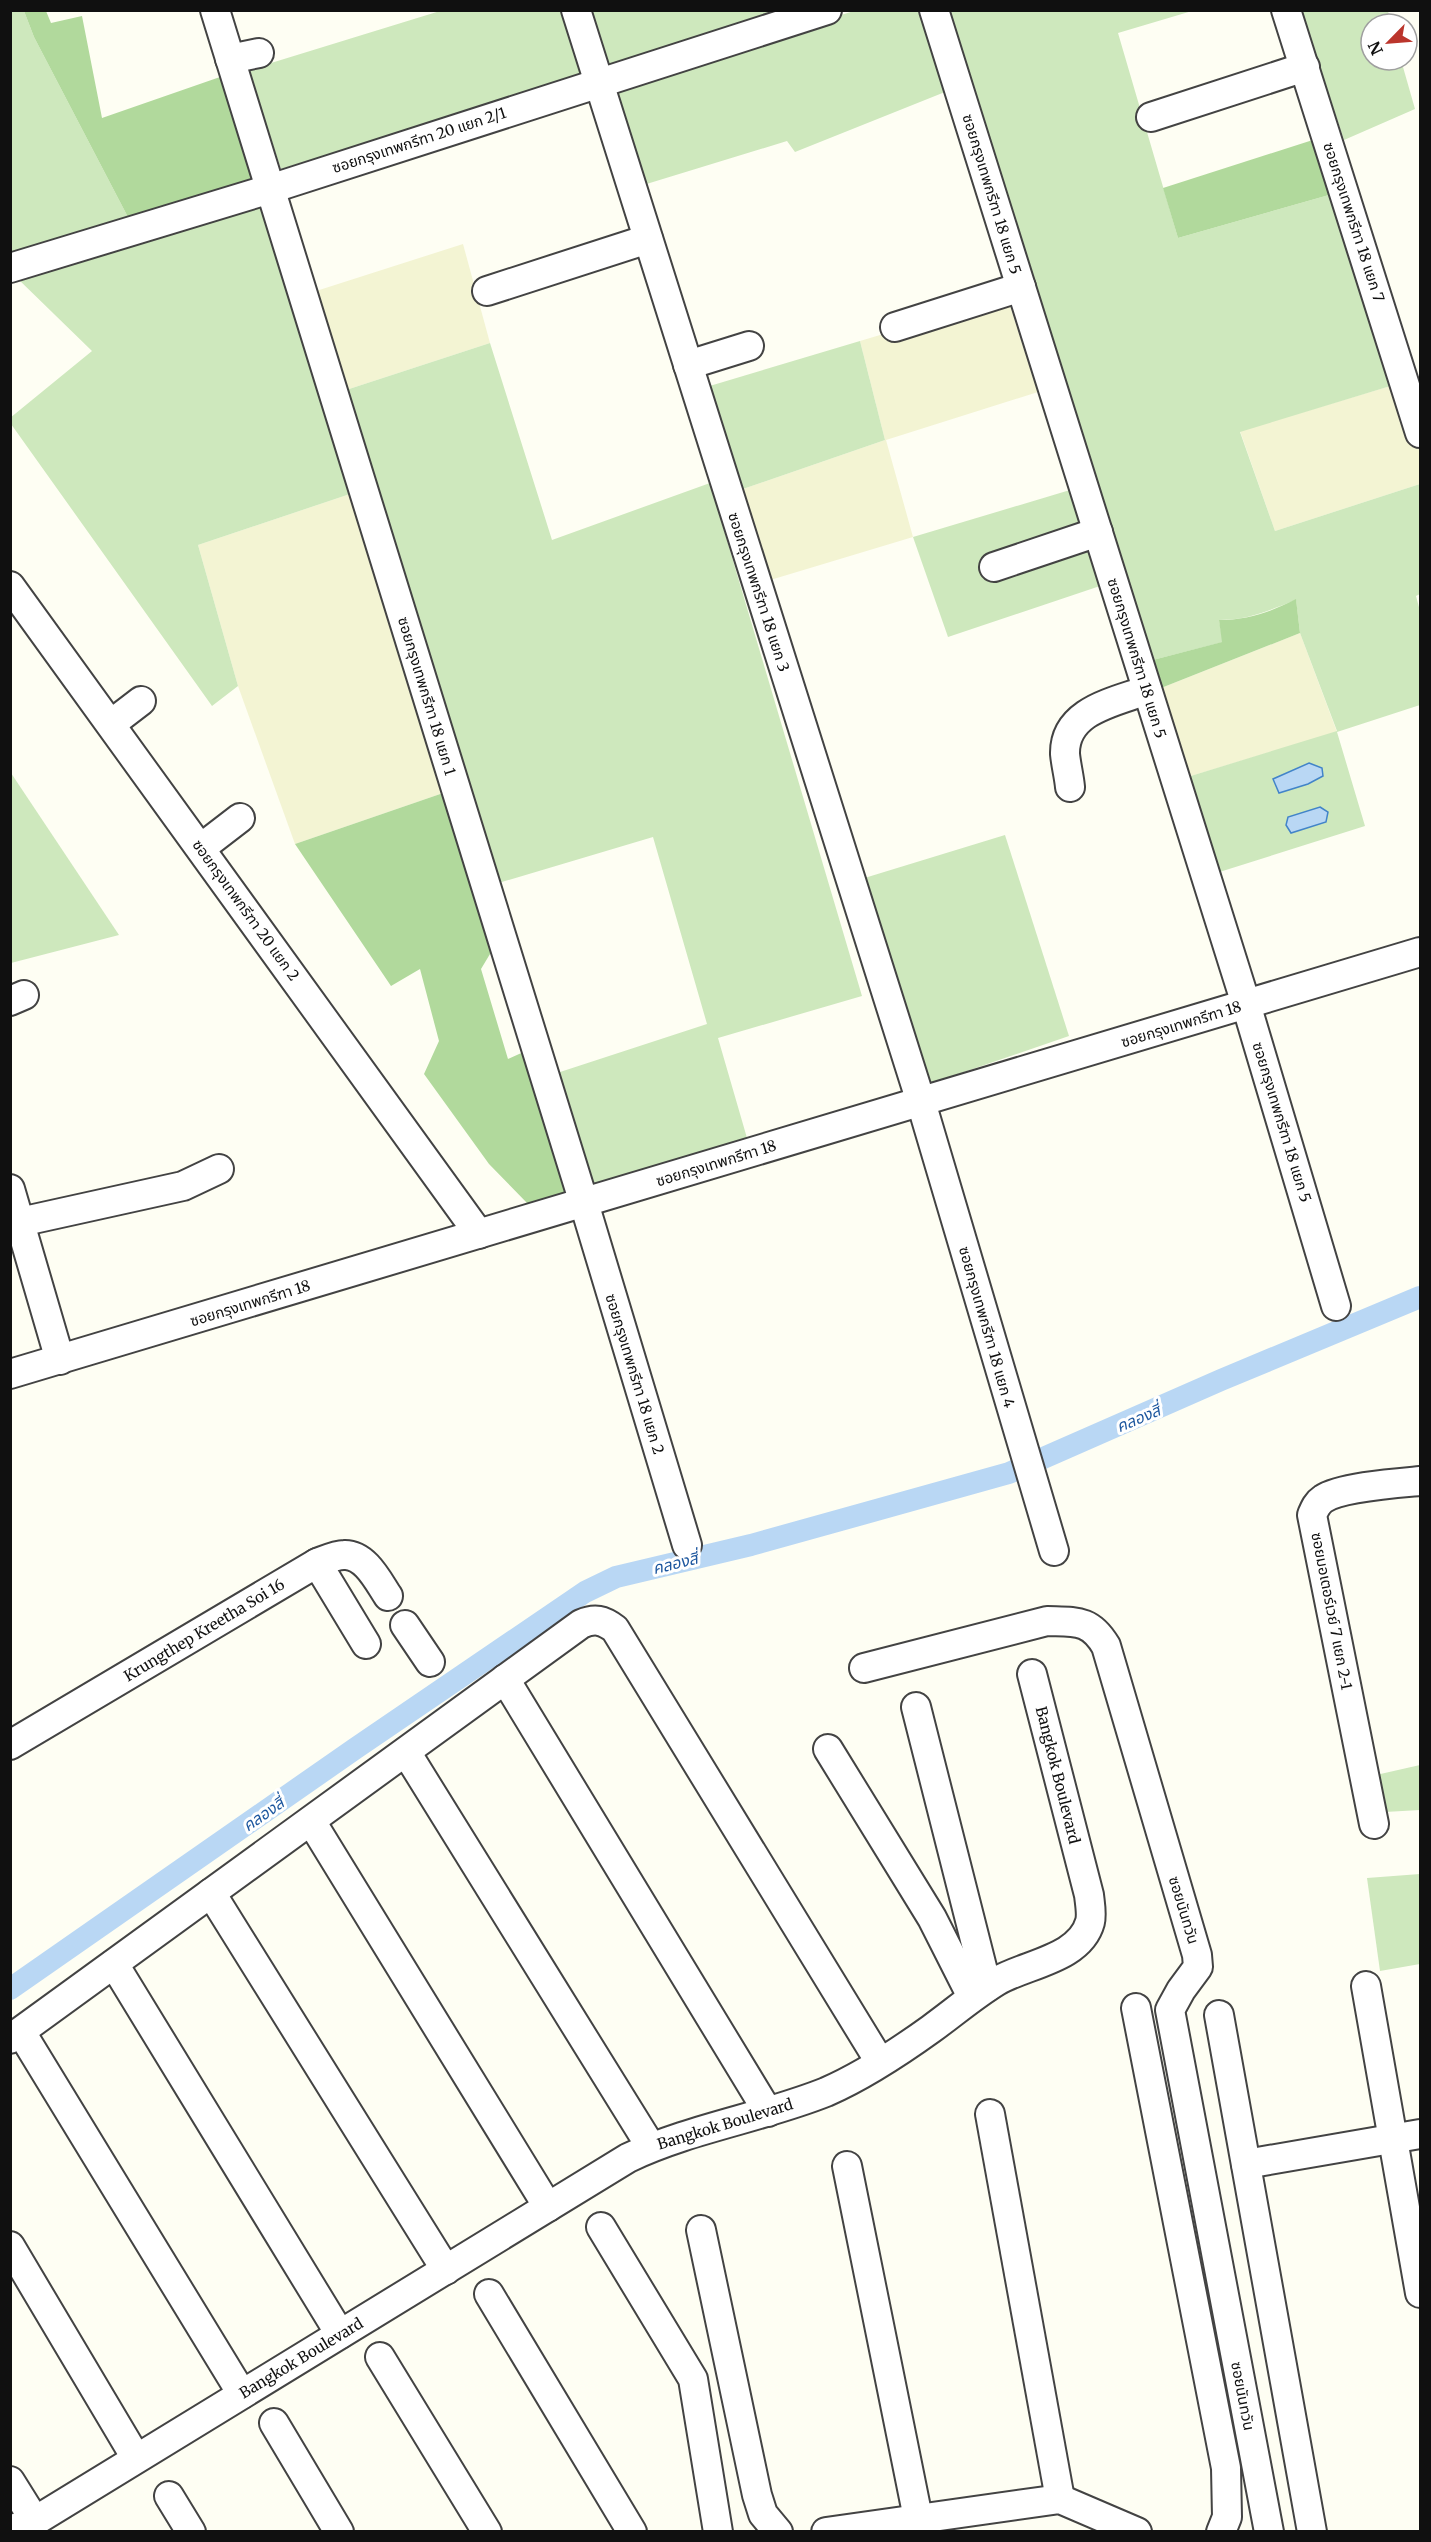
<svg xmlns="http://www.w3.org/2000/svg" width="1431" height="2542" viewBox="0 0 1431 2542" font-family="Merriweather,'Noto Sans Thai',serif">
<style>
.farmland{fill:#f3f4d3}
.green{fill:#cee8bd}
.forest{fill:#b1d99c}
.water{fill:#b9d7f4;stroke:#4284c9;stroke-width:1.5}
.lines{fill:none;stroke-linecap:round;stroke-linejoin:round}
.canal{stroke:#b9d7f4;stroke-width:22}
.minor-casing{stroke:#434343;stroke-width:32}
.minor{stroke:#fff;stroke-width:28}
.labels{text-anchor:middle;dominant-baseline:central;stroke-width:6;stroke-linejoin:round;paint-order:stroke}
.street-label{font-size:15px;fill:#101010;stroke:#fff}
.water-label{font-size:16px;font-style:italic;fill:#1c569e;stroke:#fff}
</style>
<rect width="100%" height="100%" fill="#fefef3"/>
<g class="farmland">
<path d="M463,244L490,343L343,391L313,292Z"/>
<path d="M1007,297L1038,392L886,440L913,537L767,581L737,491L885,440L860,341Z"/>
<path d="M1397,384L1420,452V484L1275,531L1240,431Z"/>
<path d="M353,493L449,791L295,844L238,686L198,545Z"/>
<path d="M1300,633L1337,732L1181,779L1156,690Z"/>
</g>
<g class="green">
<path d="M563,10L584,76L281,169L248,70L440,11Z"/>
<path d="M857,10L919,11L945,92L795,152L787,141L640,186L612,102L620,84Z"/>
<path d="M11,11H24L34,37L130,221L11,258Z"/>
<path d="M582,11H797L602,72Z"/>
<path d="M939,11H1192L1118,33L1178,238L1336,193L1397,384L1240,432L1275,531L1420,484V594L1416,596L1420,611V705L1337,732L1365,826L1210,875L1181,779L1337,731L1300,633L1296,600C1269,610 1250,620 1219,620L1223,642L1149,661Z"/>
<path d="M1301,11H1388L1391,24H1371V60H1401L1415,109L1344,140Z"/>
<path d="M246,204L266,207L353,493L198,545L238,686L212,706L11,424L10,418L92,351L16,277Z"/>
<path d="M860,341L885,440L737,491L703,388Z"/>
<path d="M490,343L552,540L710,483L862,996L718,1038L747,1138L588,1189L557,1073L707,1024L653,837L495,884L343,391Z"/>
<path d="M1070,490L1103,585L948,637L913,537Z"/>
<path d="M10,773H11L119,935L11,963Z"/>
<path d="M1005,835L1069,1036L926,1085L858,880Z"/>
<path d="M1420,1765V1810L1385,1812L1376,1775Z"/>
<path d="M1420,1874V1964L1380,1971L1367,1878Z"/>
</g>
<g class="forest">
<path d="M24,11H46L51,23L82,16L102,118L220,77L256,181L130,221L34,37Z"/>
<path d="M1319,138L1336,193L1178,238L1163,188Z"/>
<path d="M1296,599L1300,633L1156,690L1149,661L1222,642L1219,620C1247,620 1271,612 1296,599Z"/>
<path d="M449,791L496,944L481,969L508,1059L528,1050L573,1193L528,1204L489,1164L424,1074L439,1041L420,969L391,986L295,844Z"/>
</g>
<g class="water">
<path d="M1309,763L1322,768L1323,776L1308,784L1279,793L1273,779Z"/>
<path d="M1320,807L1328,812L1326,822L1291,833L1286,825L1288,817Z"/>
</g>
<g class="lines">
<path class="canal" d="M10,1989L356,1748L585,1592L616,1577L751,1545L1009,1473L1221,1380L1420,1297"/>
<g class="minor-casing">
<g id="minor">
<path d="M215,10L584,1203L687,1545"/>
<path d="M576,10L921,1102L1054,1551"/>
<path d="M934,10L1246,1004L1336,1306"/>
<path d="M1286,10L1420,433"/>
<path d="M230,59L259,53"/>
<path d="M1151,117L1305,67"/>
<path d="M10,268L270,189L827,10"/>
<path d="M487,291L648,239"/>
<path d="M895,327L1021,287"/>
<path d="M688,365L749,346"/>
<path d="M994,567L1098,532"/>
<path d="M10,586L479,1234"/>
<path d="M111,724L141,701"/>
<path d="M1070,787C1069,776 1066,765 1065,754C1064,710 1115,702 1147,690"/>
<path d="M201,848L240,818"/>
<path d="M10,1001L24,995"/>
<path d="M10,1189L60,1360"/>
<path d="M20,1222L183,1186L219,1169"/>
<path d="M10,1374L1420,952"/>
<path d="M317,1563C325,1560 336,1555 344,1555C365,1554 378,1581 388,1596"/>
<path d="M405,1625L430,1662"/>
<path d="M864,1668L1047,1621C1076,1622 1090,1619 1106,1646L1197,1955L1198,1967L1181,1990L1170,2010L1269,2532"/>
<path d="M505,1679L768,2112"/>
<path d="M916,1707L987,1987"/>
<path d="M10,1745L317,1563L366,1644"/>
<path d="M828,1749L932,1918L972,1997"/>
<path d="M406,1752L651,2147"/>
<path d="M311,1821L548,2207"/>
<path d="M1374,1824L1312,1515C1315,1508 1317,1503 1323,1499C1340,1487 1398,1483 1420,1481"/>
<path d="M211,1893L446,2270"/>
<path d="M114,1964L340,2334"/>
<path d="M1366,1986L1420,2293"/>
<path d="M1136,2008L1226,2468L1227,2517L1221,2532"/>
<path d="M1219,2015L1312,2532"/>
<path d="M21,2032L242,2394"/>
<path d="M10,2039L581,1624C595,1618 603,1620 615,1629L880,2062"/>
<path d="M990,2114L1060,2499"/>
<path d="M1246,2164L1420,2134"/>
<path d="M847,2166L918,2518"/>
<path d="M601,2227L693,2379L718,2532"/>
<path d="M701,2230L757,2495L763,2514L778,2532"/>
<path d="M10,2246L136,2458"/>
<path d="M489,2294L632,2532"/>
<path d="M380,2357L487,2532"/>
<path d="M274,2423L339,2532"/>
<path d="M10,2481L35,2521"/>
<path d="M169,2496L191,2532"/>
<path d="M10,2530L35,2521L628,2158C691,2128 761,2118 826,2092C863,2076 899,2052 931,2029C953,2013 974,1995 997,1981C1026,1964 1080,1959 1090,1922C1092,1914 1090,1904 1089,1895L1032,1674"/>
<path d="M826,2532L1060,2499L1137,2532"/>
</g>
</g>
<use href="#minor" class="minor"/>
</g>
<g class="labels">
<g class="street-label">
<text transform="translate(419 140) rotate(-18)">ซอยกรุงเทพกรีฑา 20 แยก 2/1</text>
<text transform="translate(992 194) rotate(73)">ซอยกรุงเทพกรีฑา 18 แยก 5</text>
<text transform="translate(1354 222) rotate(72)">ซอยกรุงเทพกรีฑา 18 แยก 7</text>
<text transform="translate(759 592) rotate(72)">ซอยกรุงเทพกรีฑา 18 แยก 3</text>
<text transform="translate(1137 658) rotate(73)">ซอยกรุงเทพกรีฑา 18 แยก 5</text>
<text transform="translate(427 696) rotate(73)">ซอยกรุงเทพกรีฑา 18 แยก 1</text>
<text transform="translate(246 910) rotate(54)">ซอยกรุงเทพกรีฑา 20 แยก 2</text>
<text transform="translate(1181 1024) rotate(-17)">ซอยกรุงเทพกรีฑา 18</text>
<text transform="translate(1282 1122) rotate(73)">ซอยกรุงเทพกรีฑา 18 แยก 5</text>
<text transform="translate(716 1163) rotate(-17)">ซอยกรุงเทพกรีฑา 18</text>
<text transform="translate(250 1303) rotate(-17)">ซอยกรุงเทพกรีฑา 18</text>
<text transform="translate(987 1327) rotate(74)">ซอยกรุงเทพกรีฑา 18 แยก 4</text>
<text transform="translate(635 1374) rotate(73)">ซอยกรุงเทพกรีฑา 18 แยก 2</text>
<text transform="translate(1332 1611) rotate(79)">ซอยมอเตอร์เวย์ 7 แยก 2-1</text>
<text transform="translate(204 1630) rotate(-31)">Krungthep Kreetha Soi 16</text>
<text transform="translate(1058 1775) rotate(76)">Bangkok Boulevard</text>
<text transform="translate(1184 1910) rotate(73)">ซอยนันทวัน</text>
<text transform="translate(725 2124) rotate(-17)">Bangkok Boulevard</text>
<text transform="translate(301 2358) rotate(-31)">Bangkok Boulevard</text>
<text transform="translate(1243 2396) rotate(79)">ซอยนันทวัน</text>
</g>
<g class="water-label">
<text transform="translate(1138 1418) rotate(-23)">คลองสี่</text>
<text transform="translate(675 1563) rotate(-14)">คลองสี่</text>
<text transform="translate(263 1814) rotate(-35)">คลองสี่</text>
</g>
</g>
<rect width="1431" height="2542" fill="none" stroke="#101010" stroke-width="24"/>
<g transform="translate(1389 42) rotate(245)"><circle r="28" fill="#ffffff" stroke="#9f9f9f" stroke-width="1.5"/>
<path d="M0-4.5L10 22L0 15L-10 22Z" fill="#bb352c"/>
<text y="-9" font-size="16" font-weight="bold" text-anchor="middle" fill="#101010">N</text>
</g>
</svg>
